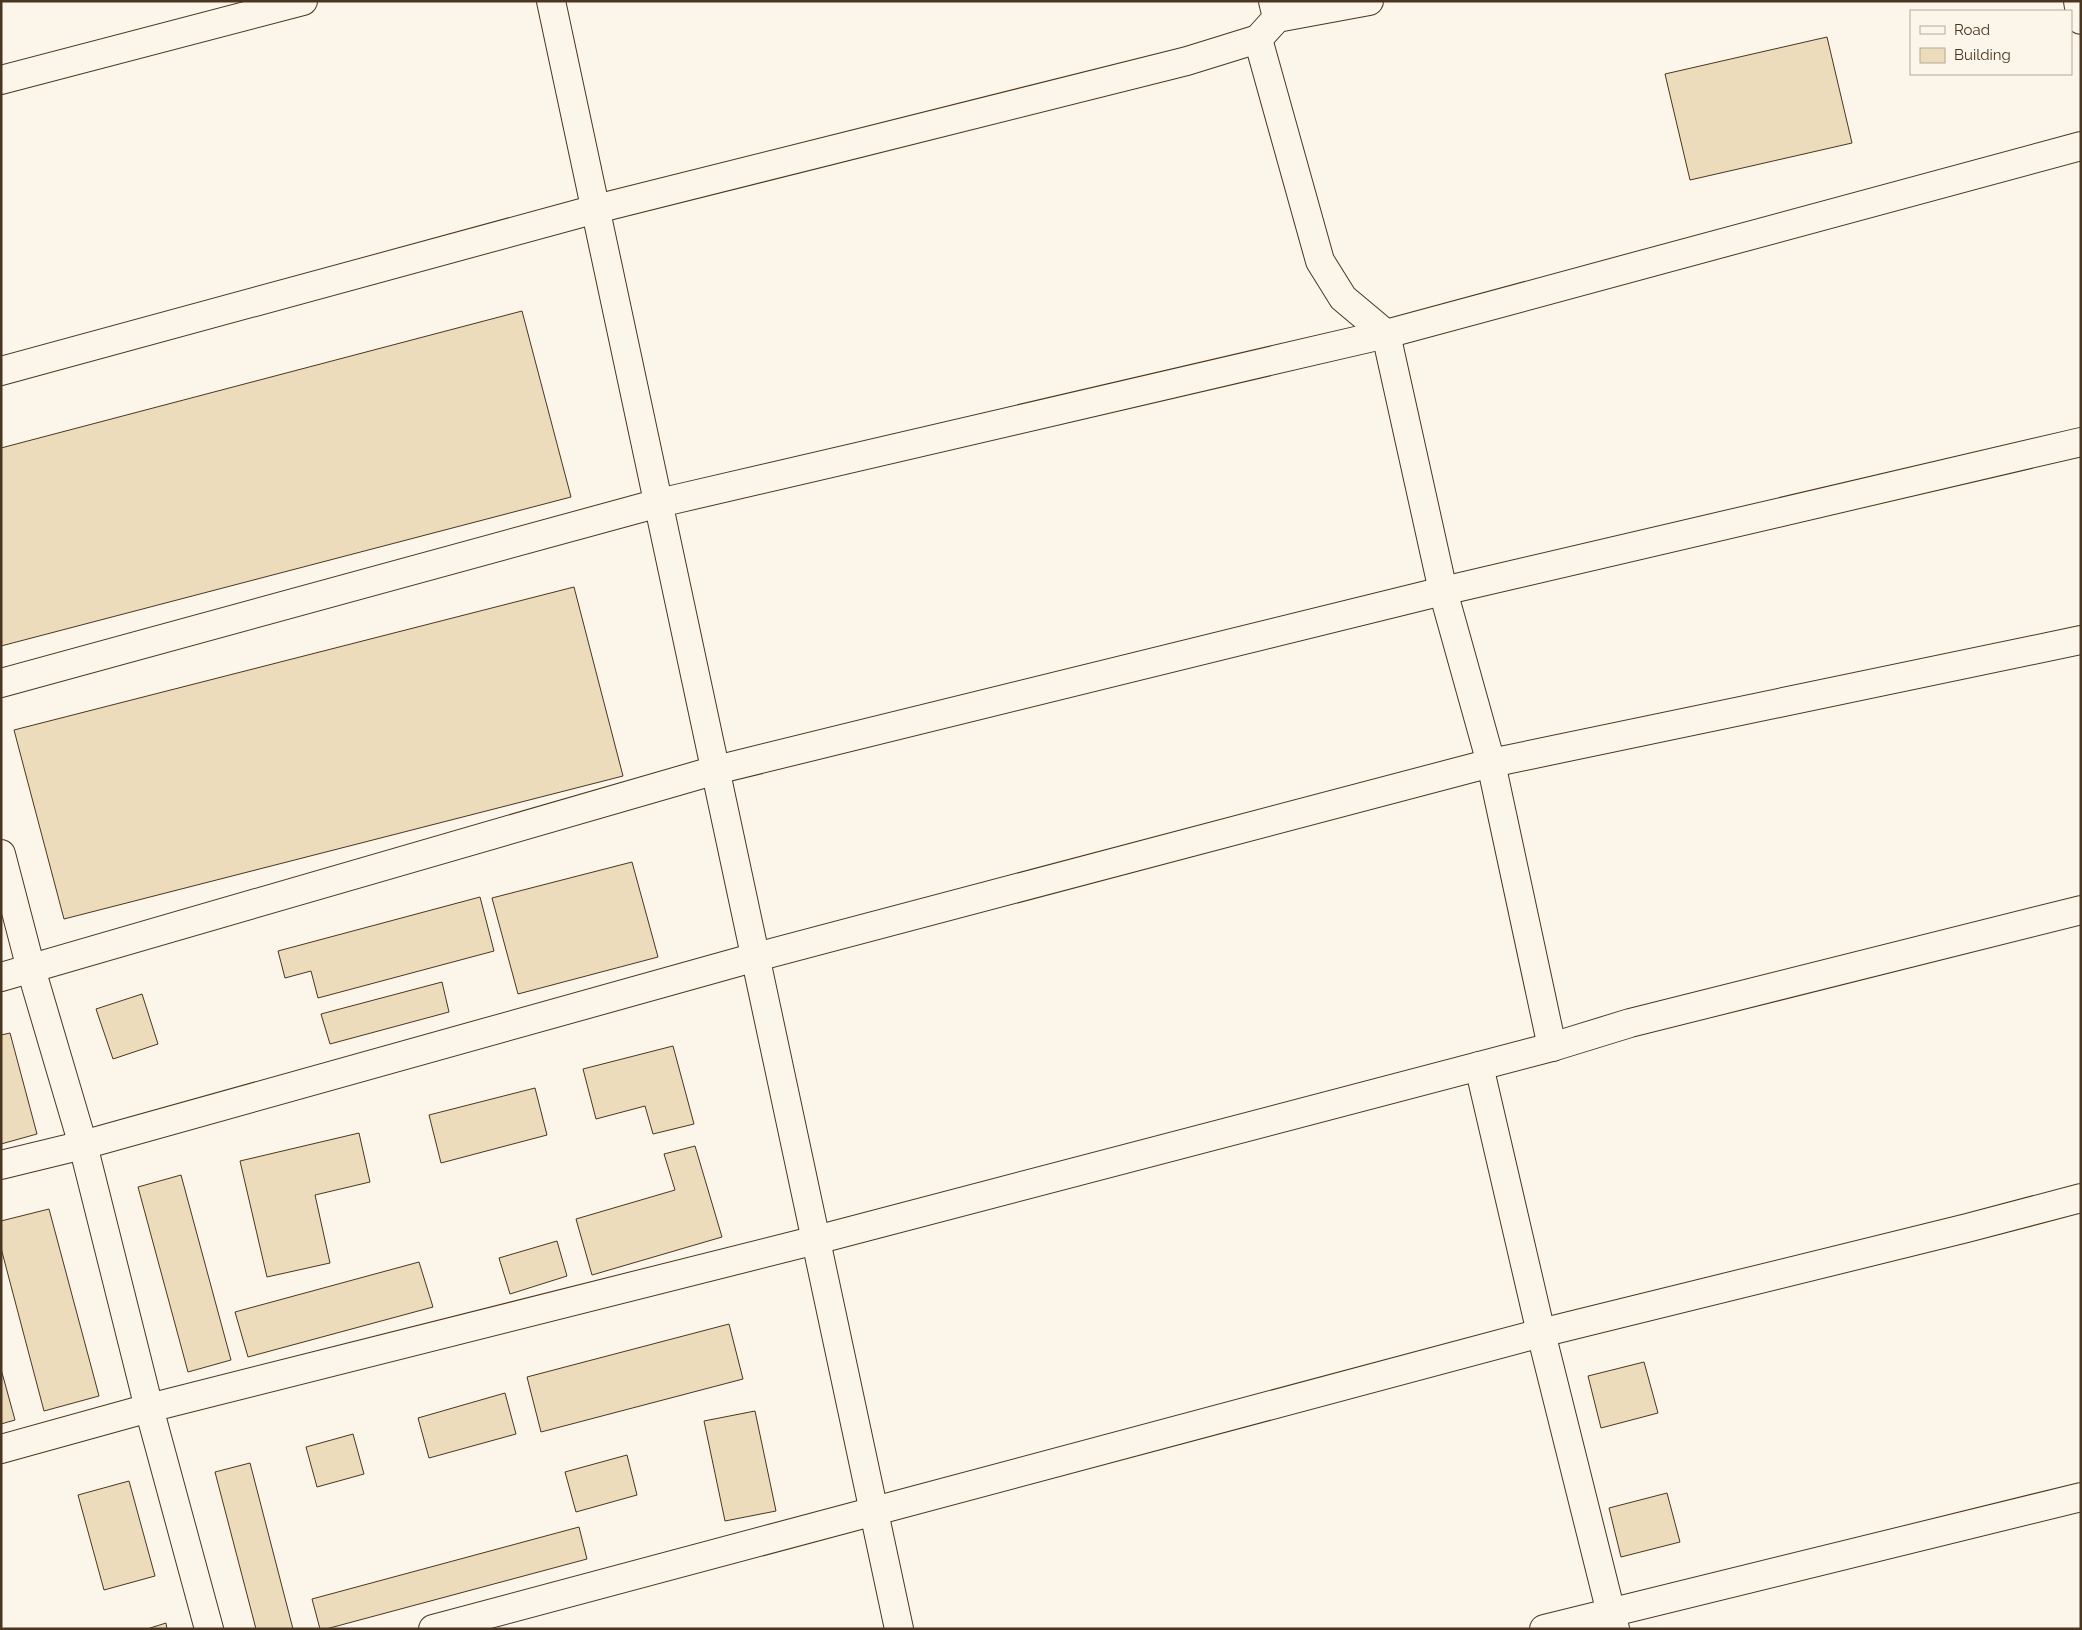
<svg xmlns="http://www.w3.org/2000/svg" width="2082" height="1630" viewBox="0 0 2082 1630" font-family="Raleway,sans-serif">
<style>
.building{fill:#ecdcbc;stroke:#4a3520}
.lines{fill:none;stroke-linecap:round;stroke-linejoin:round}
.street-casing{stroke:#4a3520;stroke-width:30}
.secondary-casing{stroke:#4a3520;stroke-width:30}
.street{stroke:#fbf6e9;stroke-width:28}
.secondary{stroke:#fbf6e9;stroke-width:28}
</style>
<rect width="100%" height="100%" fill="#fbf6e9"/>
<g class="building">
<path d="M1827,37L1852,143L1690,180L1665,74Z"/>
<path d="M522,311L571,497L1,646V448Z"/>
<path d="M574,587L623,776L64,919L14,730Z"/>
<path d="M632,862L658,957L518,994L492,898Z"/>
<path d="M480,897L494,951L318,998L311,971L285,978L278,951Z"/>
<path d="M442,982L449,1012L330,1044L321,1014Z"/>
<path d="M142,994L158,1044L113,1059L96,1009Z"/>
<path d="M10,1033L37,1134L1,1144V1035Z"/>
<path d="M673,1046L694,1124L653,1134L645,1106L596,1119L583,1069Z"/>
<path d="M535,1088L547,1135L441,1163L429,1115Z"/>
<path d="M359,1133L370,1182L315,1195L330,1263L267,1277L240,1161Z"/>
<path d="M695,1146L722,1237L592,1275L576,1219L675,1190L664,1154Z"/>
<path d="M181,1175L231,1360L188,1372L138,1187Z"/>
<path d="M49,1209L99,1396L44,1411L1,1248V1221Z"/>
<path d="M557,1241L567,1276L510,1294L499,1258Z"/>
<path d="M419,1262L433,1307L248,1357L235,1312Z"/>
<path d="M729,1324L743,1379L541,1432L527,1377Z"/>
<path d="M1644,1362L1658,1413L1601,1428L1588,1376Z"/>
<path d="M1,1369L15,1420L1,1424Z"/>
<path d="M505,1393L516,1434L429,1458L418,1418Z"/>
<path d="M755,1411L776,1511L725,1521L704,1421Z"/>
<path d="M353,1434L364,1474L317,1487L306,1447Z"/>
<path d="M627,1455L637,1495L576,1512L565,1472Z"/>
<path d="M250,1463L293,1629H256L215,1472Z"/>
<path d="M129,1481L155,1576L104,1590L78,1495Z"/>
<path d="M1667,1493L1680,1542L1621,1557L1609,1508Z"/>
<path d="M579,1527L587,1559L326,1629H320L312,1599Z"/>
<path d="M166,1623L167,1629H147Z"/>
</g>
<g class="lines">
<g class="street-casing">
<g id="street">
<path d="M2078,1L2081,20"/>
<path d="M1277,18L1369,1"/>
<path d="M1258,39L1320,261L1343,298L1386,334L1443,591L1491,763L1552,1047"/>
<path d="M1,80L303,1"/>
<path d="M1,371L596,209L1187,61L1258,39L1277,18L1273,1"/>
<path d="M1,683L659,503L1386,334L2081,146"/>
<path d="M1,854L31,969L83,1145L149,1408L209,1629"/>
<path d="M1,977L716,770L1443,591L2081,442"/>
<path d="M1479,1066L1541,1333L1615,1629"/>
<path d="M1,1165L83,1145L756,957L1491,763L2081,640"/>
<path d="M1,1449L149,1408L816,1240L1552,1047L1630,1023L2081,910"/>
<path d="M433,1629L1541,1333L1967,1228L2081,1198"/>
<path d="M1544,1629L2081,1497"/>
</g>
</g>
<g class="secondary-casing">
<path id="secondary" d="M551,1L899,1629"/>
</g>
<use href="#street" class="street"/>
<use href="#secondary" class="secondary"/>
</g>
<rect width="2082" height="1630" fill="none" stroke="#4a3520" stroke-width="5"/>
<rect x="1910" y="10" width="162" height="65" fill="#fbf6e9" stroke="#b4a999"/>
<rect x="1920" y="26" width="25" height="8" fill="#fbf6e9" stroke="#b4a999"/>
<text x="1954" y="35" font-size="15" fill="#4a3520">Road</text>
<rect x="1920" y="48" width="25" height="15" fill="#ecdcbc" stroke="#b4a999"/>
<text x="1954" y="60" font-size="15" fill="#4a3520">Building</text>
</svg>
